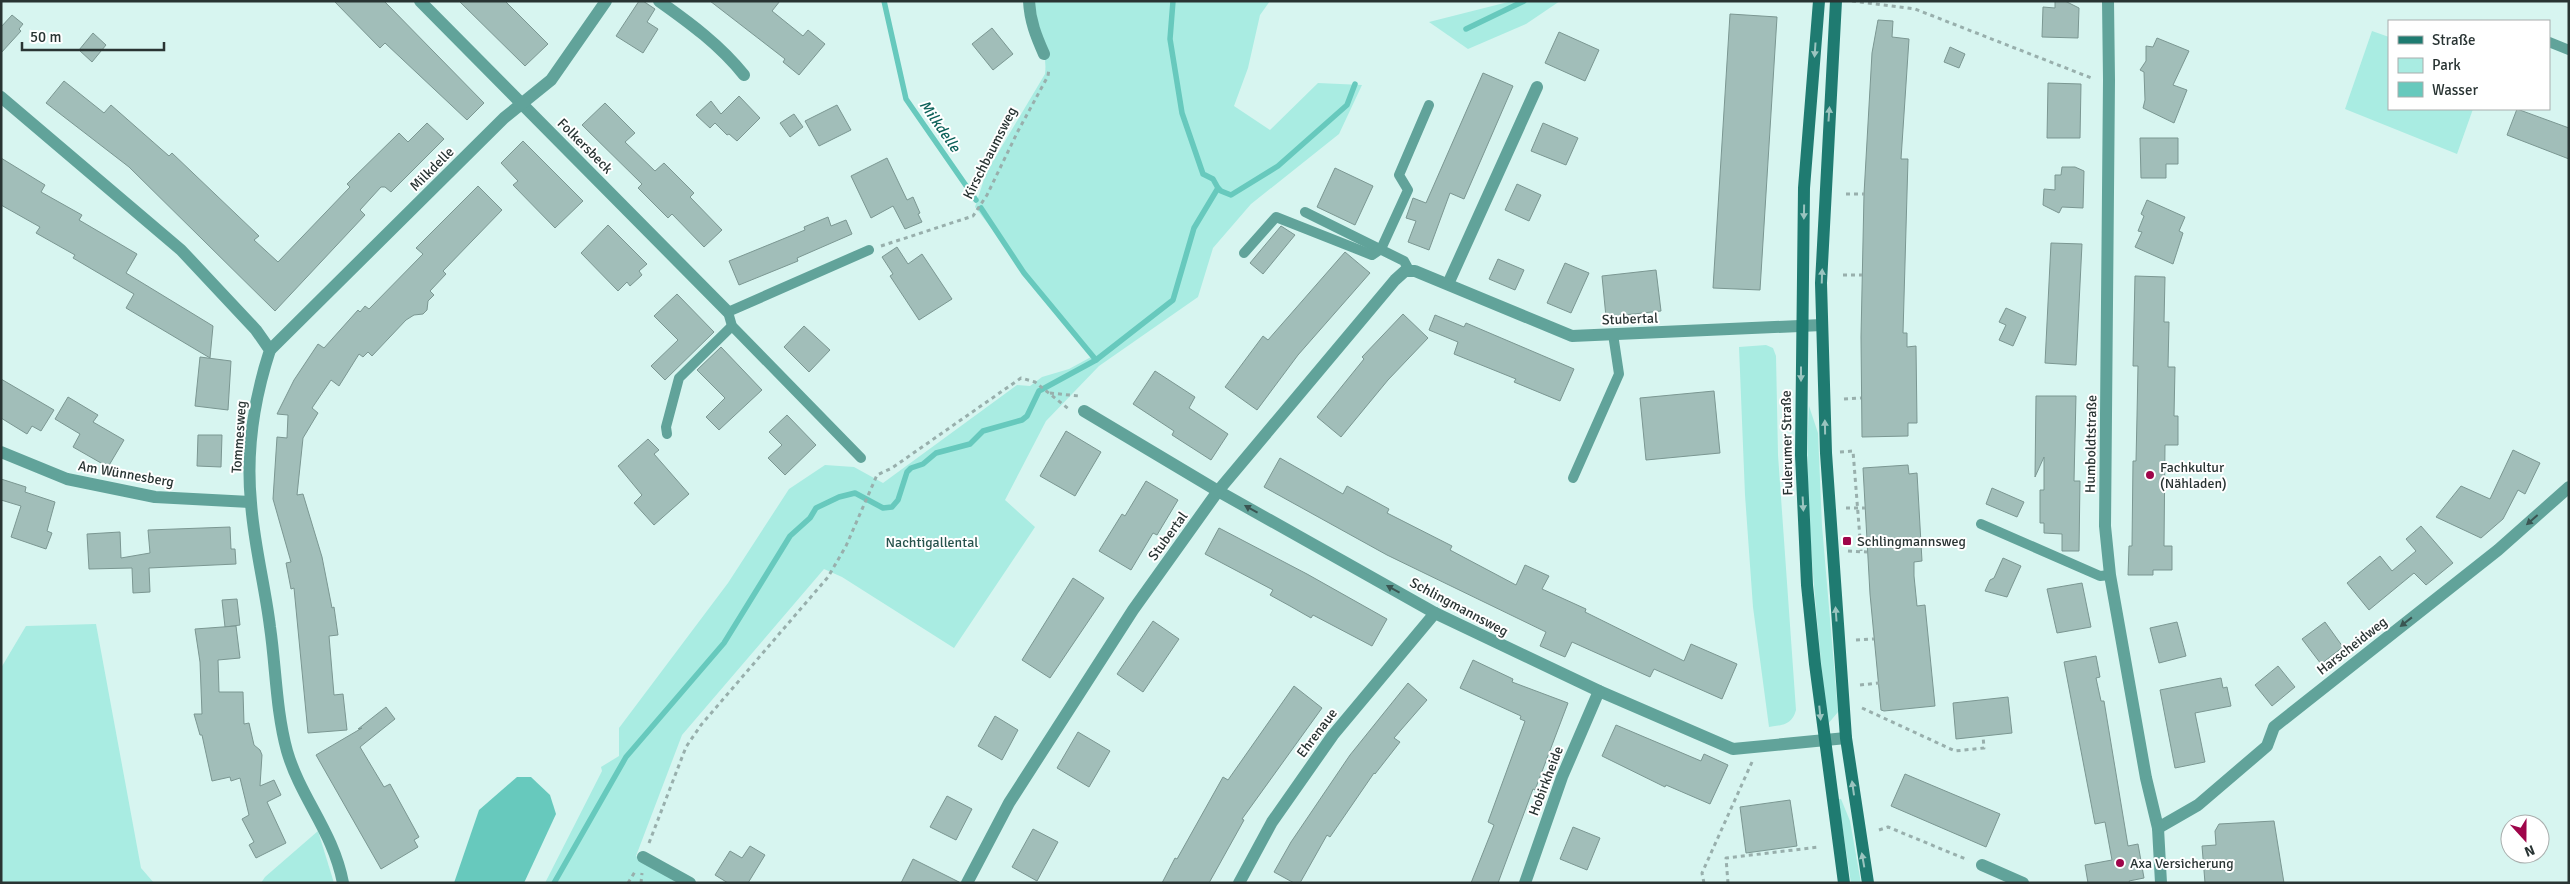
<svg xmlns="http://www.w3.org/2000/svg" width="2570" height="884" viewBox="0 0 2570 884" font-family="Signika,sans-serif">
<style>
.green{fill:#a9ece2}
.water{fill:#67c9bd}
.lines{fill:none;stroke-linecap:round;stroke-linejoin:round}
.stream{stroke:#67c9bd;stroke-width:5.5}
.building{fill:#a1beb9;stroke:#7b9792}
.path{stroke:#98afac;stroke-width:3;stroke-dasharray:4 4;stroke-linecap:butt}
.service{stroke:#61a39a;stroke-width:10}
.minor{stroke:#61a39a;stroke-width:12}
.secondary{stroke:#1f7b71;stroke-width:12}
.oneway{fill:#9ac4bf}
.oneway2{fill:#3a5552}
.poi-dot{fill:#9f054a;stroke:#fff;stroke-width:2}
.labels{text-anchor:middle;dominant-baseline:central;stroke-width:4;stroke-linejoin:round;paint-order:stroke}
.street-label{font-size:14px;fill:#293433;stroke:#fff}
.poi-label{font-size:14px;fill:#293433;stroke:#fff;text-anchor:start}
.park-label{font-size:14px;fill:#27534d;stroke:#fff}
.water-label{font-size:15px;font-style:italic;fill:#0d6159;stroke:#fff}
</style>
<rect width="100%" height="100%" fill="#d7f5f0"/>
<g class="green">
<path d="M1035,1H1270L1260,15L1248,68L1234,106L1270,130L1318,83L1362,85L1339,134L1251,204L1213,248L1198,297L1099,366L1046,421L1005,500L1035,527L954,648L842,577L824,569L682,735L636,856L677,883H545L602,771L601,767L619,756V728L728,583L789,489L825,465L854,467L883,483L1017,385L1030,386L1042,377L1069,369L1091,357L975,207L986,173L1045,74C1048,50 1035,26 1035,1Z"/>
<path d="M1512,1H1560L1526,24L1468,49L1429,22Z"/>
<path d="M2372,31L2389,37V109H2473L2457,154L2345,109Z"/>
<path d="M1766,345L1773,348L1776,356L1778,455L1796,710C1792,725 1783,725 1769,727L1753,607L1745,495L1739,347Z"/>
<path d="M1809,406L1818,433L1822,526L1838,712L1827,725C1818,621 1803,510 1809,406Z"/>
<path d="M96,624L141,868L154,883H1V668L26,626Z"/>
<path d="M1838,799H1841L1850,821L1861,883H1851Z"/>
<path d="M318,831L334,883H261L265,877Z"/>
</g>
<path class="water" d="M517,777H531L550,795L556,814L524,883H454L479,810Z"/>
<g class="lines">
<g class="stream">
<path d="M884,1L906,99L976,200"/>
<path d="M1173,1L1170,39L1182,113L1203,174L1213,179L1218,188"/>
<path d="M1466,29L1524,1"/>
<path d="M981,208L1024,273L1096,360"/>
<path d="M554,883L626,757L724,643L790,536L810,518L816,508L839,497L855,493L883,508L892,507L898,500L907,472L911,468L923,464L936,453L970,444L983,431L1022,420L1027,416L1039,391L1096,360L1173,300L1194,228L1218,188L1221,191L1231,195L1278,166L1347,105L1355,84"/>
</g>
</g>
<g class="building">
<path d="M334,1H384L484,103L467,120L385,43L380,48Z"/>
<path d="M459,1H505L548,44L525,66Z"/>
<path d="M639,1H643L655,9L647,22L658,29L643,53L616,36Z"/>
<path d="M710,1H780L772,11L803,36L808,30L825,44L799,75L783,62L785,59Z"/>
<path d="M2055,1H2065L2079,8L2078,38L2042,37L2043,7L2055,8Z"/>
<path d="M1730,14L1777,17L1760,290L1713,288Z"/>
<path d="M12,15L23,24L19,29L21,31L1,53V27Z"/>
<path d="M1878,20L1893,21L1892,37L1909,39L1901,159H1908L1903,333H1907V347L1916,346L1917,423H1908V436L1862,437L1861,337L1864,194L1872,53Z"/>
<path d="M992,28L1013,54L993,70L972,44Z"/>
<path d="M1559,32L1599,50L1585,81L1545,63Z"/>
<path d="M93,33L106,45L92,62L79,50Z"/>
<path d="M2157,38L2189,51L2173,85L2187,90L2174,123L2143,108L2145,100L2144,72L2140,70L2146,61V46L2153,47Z"/>
<path d="M1950,47L1965,54L1959,68L1944,62Z"/>
<path d="M1483,73L1513,86L1464,199L1450,193L1429,250L1408,242L1416,221L1406,218L1413,198L1426,203Z"/>
<path d="M64,81L104,113L111,105L169,156L172,153L259,236L254,240L278,262L350,187L347,184L399,133L408,142L427,123L444,139L391,192L385,187H381L360,210L365,215L275,311L129,167L46,103Z"/>
<path d="M2048,83L2081,84L2080,138H2047Z"/>
<path d="M739,96L760,118L737,141L729,134L727,135L715,123L710,128L696,115L711,101L721,114Z"/>
<path d="M605,103L635,133L625,142L655,171L664,163L694,193L690,197L722,230L704,247L672,214L668,218L638,188L642,184L582,125Z"/>
<path d="M837,105L851,130L819,146L805,121Z"/>
<path d="M2517,109L2569,128V159L2507,135Z"/>
<path d="M794,114L803,127L790,137L780,123Z"/>
<path d="M1543,123L1578,138L1566,165L1531,151Z"/>
<path d="M2140,138H2178V164H2166V178H2141Z"/>
<path d="M523,141L583,201L555,228L513,185L518,181L501,163Z"/>
<path d="M1,158L45,185L41,192L82,215L79,220L137,254L126,273L213,326L210,358L126,308L134,294L73,258L75,255L36,233L40,227L1,205Z"/>
<path d="M887,158L907,200L913,197L920,213L918,214L922,222L905,229L893,206L871,218L851,176Z"/>
<path d="M2062,167H2075L2084,171L2083,208L2062,207L2059,213L2043,205L2044,189L2055,190V175H2061Z"/>
<path d="M1335,168L1373,186L1355,225L1317,207Z"/>
<path d="M1517,184L1541,195L1529,221L1505,210Z"/>
<path d="M478,186L502,210L443,271L446,274L430,291L434,295L428,301L427,310L423,314L414,315L406,320L372,356L368,352L363,357L359,354L339,386L331,380L312,408L318,413L303,438L297,495L303,494L322,557L332,608L334,607L338,635L329,636L334,695L343,694L347,730L308,733L294,588L291,589L286,563L291,562L273,499L277,437L287,438L288,415L277,414L294,380L318,344L324,348L358,310L360,312L365,306L369,309L423,254L416,248Z"/>
<path d="M2147,200L2185,217L2179,231L2183,233L2173,264L2135,247L2142,232L2138,231L2144,216L2141,214Z"/>
<path d="M828,217L831,226L846,220L852,234L797,258L798,261L739,285L729,261L805,230L804,227Z"/>
<path d="M608,225L647,264L639,271L642,275L630,286L627,282L618,291L581,253Z"/>
<path d="M1281,226L1295,235L1263,274L1250,263Z"/>
<path d="M2051,243L2082,244L2076,365L2045,363Z"/>
<path d="M897,247L908,264L922,254L952,299L919,320L890,276L893,274L882,257Z"/>
<path d="M1345,252L1370,273L1298,355L1257,410L1225,387L1263,336L1268,340Z"/>
<path d="M1498,259L1524,270L1515,290L1489,279Z"/>
<path d="M1565,263L1589,273L1571,313L1547,303Z"/>
<path d="M1656,270L1661,311L1606,317L1602,276Z"/>
<path d="M2135,276L2165,277L2164,322H2169L2168,367H2175L2174,416H2178V445H2165L2164,546H2172V570H2153V575H2128L2129,546H2132L2133,461H2136L2137,416L2138,366H2133Z"/>
<path d="M677,294L714,332L665,380L651,366L678,340L654,316Z"/>
<path d="M2006,308L2026,317L2013,346L1999,340L2006,325L1999,322Z"/>
<path d="M1403,314L1428,338L1388,380L1341,437L1317,417L1364,359L1362,357Z"/>
<path d="M1435,315L1464,327L1466,323L1574,369L1560,401L1514,382L1516,379L1454,354L1458,342L1429,330Z"/>
<path d="M804,326L830,350L809,372L784,347Z"/>
<path d="M721,347L762,390L719,430L706,417L725,398L697,370Z"/>
<path d="M200,357L231,361L228,410L195,406Z"/>
<path d="M1155,371L1195,397L1189,408L1228,434L1211,460L1172,435L1174,431L1133,404Z"/>
<path d="M1,379L54,410L41,431L32,426L27,434L1,418Z"/>
<path d="M1714,391L1720,453L1646,460L1640,398Z"/>
<path d="M2036,396H2076L2074,481H2080L2079,551H2062V534L2044,533V523H2040V490H2044V457L2035,477Z"/>
<path d="M68,397L98,415L93,422L124,440L108,467L73,447L80,434L55,419Z"/>
<path d="M787,415L816,445L785,475L768,458L782,445L769,432Z"/>
<path d="M1066,431L1101,452L1075,496L1040,476Z"/>
<path d="M198,435H222L221,467L197,466Z"/>
<path d="M648,439L659,450L654,454L689,494L654,525L634,503L642,495L618,466Z"/>
<path d="M2513,450L2540,463L2525,494L2518,490L2503,519L2481,538L2436,517L2461,486L2490,499Z"/>
<path d="M1280,458L1343,494L1347,486L1389,509L1387,513L1452,546L1450,550L1516,585L1525,565L1549,576L1542,589L1586,609L1585,612L1684,661L1691,644L1737,664L1722,699L1654,669L1650,677L1572,642L1565,657L1540,646L1546,632L1387,555L1264,487Z"/>
<path d="M1908,465L1909,474L1917,473L1922,561L1914,562V576L1917,606L1925,605L1935,706L1884,711L1881,710L1870,594L1863,468Z"/>
<path d="M1,479L26,487L25,492L55,502L47,531L52,533L46,549L11,537L21,506L1,500Z"/>
<path d="M1146,481L1178,500L1157,535L1153,533L1131,570L1099,551L1122,514L1125,516Z"/>
<path d="M1992,488L2024,502L2017,517L1986,504Z"/>
<path d="M2421,526L2453,563L2426,585L2414,573L2369,610L2347,583L2380,556L2392,571L2416,551L2406,539Z"/>
<path d="M230,527L231,549H235L236,564L149,568L150,592L133,593L132,568L89,569L87,534L120,532L121,558L150,553L148,530Z"/>
<path d="M1219,528L1307,574L1387,619L1372,646L1313,615L1311,618L1290,606L1270,595L1273,590L1205,554Z"/>
<path d="M2003,558L2021,566L2007,597L1985,591L1990,580L1994,578Z"/>
<path d="M1073,578L1104,598L1050,678L1022,660Z"/>
<path d="M2082,583L2091,627L2057,633L2047,589Z"/>
<path d="M237,599L240,625L225,627L222,600Z"/>
<path d="M1153,621L1179,639L1143,692L1117,674Z"/>
<path d="M2177,622L2186,656L2159,663L2150,628Z"/>
<path d="M2325,622L2343,647L2321,664L2302,639Z"/>
<path d="M236,626L240,658L218,660L219,692H243L244,724L249,723L254,745L260,750L262,755L260,786L274,780L281,795L267,802L286,843L256,858L249,845L254,842L242,819L249,815L240,778L231,781L230,777L212,781L202,735H200L194,714H202L200,662L195,629Z"/>
<path d="M2096,656L2100,677L2096,678L2101,701H2104L2128,846L2138,844L2144,878L2129,881L2130,883H2088L2085,865L2112,860L2105,822L2095,824L2064,662Z"/>
<path d="M1473,660L1513,679L1512,682L1568,703L1535,790L1533,789L1498,883H1471L1494,825L1488,822L1525,721L1520,719L1521,716L1460,688Z"/>
<path d="M2278,666L2295,687L2272,706L2255,685Z"/>
<path d="M2221,678L2223,688L2227,687L2231,706L2195,713L2205,762L2175,768L2160,690Z"/>
<path d="M1408,683L1427,700L1394,738L1400,742L1375,774L1374,773L1330,837L1327,835L1300,883H1294L1274,872L1291,842L1350,755Z"/>
<path d="M1294,686L1322,708L1242,819L1244,820L1209,883H1162L1175,858L1177,859L1223,777L1228,780Z"/>
<path d="M2008,697L2012,733L1956,739L1953,703Z"/>
<path d="M386,707L395,719L360,747L384,787L390,784L419,837L414,840L418,847L381,869L316,755L362,728L358,729Z"/>
<path d="M995,716L1018,730L1002,760L978,746Z"/>
<path d="M1616,725L1701,761L1704,754L1728,765L1710,804L1666,785L1665,787L1602,756Z"/>
<path d="M1078,732L1110,751L1089,787L1057,768Z"/>
<path d="M1905,774L2000,814L1986,847L1891,806Z"/>
<path d="M947,796L972,809L956,840L930,827Z"/>
<path d="M1790,800L1797,846L1746,853L1740,807Z"/>
<path d="M2274,821L2284,883H2205L2202,846L2216,845L2215,831L2219,824Z"/>
<path d="M1573,827L1600,838L1587,870L1560,859Z"/>
<path d="M1033,829L1058,842L1037,881L1012,867Z"/>
<path d="M750,846L765,855L748,883H728L715,875L730,851L742,858Z"/>
<path d="M913,859L959,882V883H901Z"/>
</g>
<g class="lines">
<g class="path">
<path d="M1852,1L1915,9L2094,79"/>
<path d="M1846,194H1864"/>
<path d="M881,246L973,216L987,195L1018,131L1048,76L1049,68"/>
<path d="M1843,275H1862"/>
<path d="M1050,393L1079,396"/>
<path d="M1844,399L1861,398"/>
<path d="M1840,452L1853,451L1861,551"/>
<path d="M1846,508H1865"/>
<path d="M1848,551L1867,552"/>
<path d="M1856,640L1874,639"/>
<path d="M1860,685L1879,683"/>
<path d="M1862,708L1955,751L1984,748L1983,736"/>
<path d="M1879,830L1888,827L1968,860"/>
<path d="M649,843L686,747L701,725L828,577L846,546L877,475L892,468L1021,378L1035,382L1070,410"/>
<path d="M628,883L636,870"/>
<path d="M641,883L642,873"/>
<path d="M1704,883L1702,873L1752,762"/>
<path d="M1728,883L1726,858L1819,847"/>
</g>
<g class="service">
<path d="M2549,42L2569,50"/>
<path d="M1305,212L1404,261L1410,272"/>
<path d="M1244,253L1276,217L1372,255L1381,249L1408,190L1399,175L1429,105"/>
<path d="M667,434L666,427L679,378L732,326"/>
<path d="M861,458L732,326L728,312L869,250"/>
<path d="M1573,478L1619,374L1613,334"/>
<path d="M1981,524L2100,576L2110,575"/>
</g>
<g class="minor">
<path d="M420,1L728,312"/>
<path d="M659,1C690,23 720,45 744,75"/>
<path d="M1029,1C1030,21 1036,36 1044,54"/>
<path d="M2108,1L2109,80L2105,526L2110,575L2146,778L2158,828L2161,883"/>
<path d="M1,97L181,250L256,330L270,350C254,399 246,452 251,503C254,545 265,586 270,627C276,668 276,711 287,751C301,799 333,831 343,883"/>
<path d="M1448,284L1537,87"/>
<path d="M270,350L504,118L551,80L606,1"/>
<path d="M1084,411L1218,491L1435,613L1599,691L1733,749L1846,738"/>
<path d="M1,452L67,479L155,497L250,502"/>
<path d="M2158,828L2198,805L2267,746L2274,727L2498,550L2569,487"/>
<path d="M643,857L690,883"/>
<path d="M1982,865L2023,883"/>
<path d="M967,883L1009,803L1133,610L1218,491L1395,280L1405,271H1415L1572,336L1822,325"/>
<path d="M1239,883L1272,822L1333,735L1435,613"/>
<path d="M1525,883L1562,777L1599,691"/>
</g>
<g class="secondary">
<path d="M1819,1L1804,188L1801,455L1807,585L1815,664L1844,883"/>
<path d="M1836,1L1821,283L1826,453L1846,738L1868,883"/>
</g>
</g>
<defs><path id="oneway-solid" d="M-6-.8H1V-3.2L6.5 0L1 3.2V.8H-6Z" transform="scale(1.25)"/></defs>
<g class="oneway">
<use href="#oneway-solid" transform="translate(1815 50) rotate(94)"/>
<use href="#oneway-solid" transform="translate(1829 114) rotate(-86)"/>
<use href="#oneway-solid" transform="translate(1804 212) rotate(91)"/>
<use href="#oneway-solid" transform="translate(1822 276) rotate(-88)"/>
<use href="#oneway-solid" transform="translate(1801 374) rotate(90)"/>
<use href="#oneway-solid" transform="translate(1825 427) rotate(-91)"/>
<use href="#oneway-solid" transform="translate(1803 504) rotate(87)"/>
<use href="#oneway-solid" transform="translate(1836 614) rotate(-94)"/>
<use href="#oneway-solid" transform="translate(1820 713) rotate(84)"/>
<use href="#oneway-solid" transform="translate(1853 788) rotate(-98)"/>
<use href="#oneway-solid" transform="translate(1863 860) rotate(-100)"/>
</g>
<g class="oneway2">
<use href="#oneway-solid" transform="translate(1251 509) rotate(-151)"/>
<use href="#oneway-solid" transform="translate(2532 520) rotate(139)"/>
<use href="#oneway-solid" transform="translate(1393 589) rotate(-151)"/>
<use href="#oneway-solid" transform="translate(2406 622) rotate(142)"/>
</g>
<g class="poi-dot">
<circle cx="2150" cy="475" r="5"/>
<rect x="1842" y="536" width="10" height="10" rx="2.5"/>
<circle cx="2120" cy="863" r="5"/>
</g>
<g class="labels">
<g class="street-label">
<text transform="translate(585 146) rotate(45)">Folkersbeck</text>
<text transform="translate(990 153) rotate(-63)">Kirschbaumsweg</text>
<text transform="translate(432 169) rotate(-45)">Milkdelle</text>
<text transform="translate(1630 319) rotate(-2)">Stubertal</text>
<text transform="translate(239 437) rotate(-86)">Tommesweg</text>
<text transform="translate(1787 443) rotate(-91)">Fulerumer Straße</text>
<text transform="translate(2091 444) rotate(-89)">Humboldtstraße</text>
<text transform="translate(126 474) rotate(10)">Am Wünnesberg</text>
<text transform="translate(1168 536) rotate(-54)">Stubertal</text>
<text transform="translate(1459 607) rotate(28)">Schlingmannsweg</text>
<text transform="translate(2352 646) rotate(-38)">Harscheidweg</text>
<text transform="translate(1317 733) rotate(-53)">Ehrenaue</text>
<text transform="translate(1546 781) rotate(-69)">Hobirkheide</text>
</g>
<g class="poi-label">
<text x="2160" y="467">Fachkultur<tspan x="2160" dy="16">(Nähladen)</tspan></text>
<text x="1857" y="541">Schlingmannsweg</text>
<text x="2130" y="863">Axa Versicherung</text>
</g>
<g class="park-label">
<text x="932" y="542">Nachtigallental</text>
</g>
<g class="water-label">
<text transform="translate(940 126) rotate(55)">Milkdelle</text>
</g>
</g>
<rect width="2570" height="884" fill="none" stroke="#293433" stroke-width="5"/>
<rect x="2388" y="20" width="162" height="90" fill="#ffffff" stroke="#a9aead"/>
<rect x="2398" y="36" width="25" height="8" fill="#1f7b71" stroke="#a9aead"/>
<text x="2432" y="45" font-size="15" fill="#293433">Straße</text>
<rect x="2398" y="58" width="25" height="15" fill="#a9ece2" stroke="#a9aead"/>
<text x="2432" y="70" font-size="15" fill="#293433">Park</text>
<rect x="2398" y="82" width="25" height="15" fill="#67c9bd" stroke="#a9aead"/>
<text x="2432" y="95" font-size="15" fill="#293433">Wasser</text>
<g transform="translate(2525 839) rotate(159)"><circle r="24" fill="#ffffff" stroke="#a9aead"/>
<path d="M0-4L9 19L0 12L-9 19Z" fill="#9f054a"/>
<text y="-8" font-size="14" font-weight="bold" text-anchor="middle" fill="#293433">N</text>
</g>
<path d="M22 42v8h142v-8" fill="none" stroke="#293433" stroke-width="2.5"/>
<text x="30" y="42" font-size="15" fill="#293433" stroke="#ffffff" stroke-width="4" paint-order="stroke">50 m</text>
</svg>
